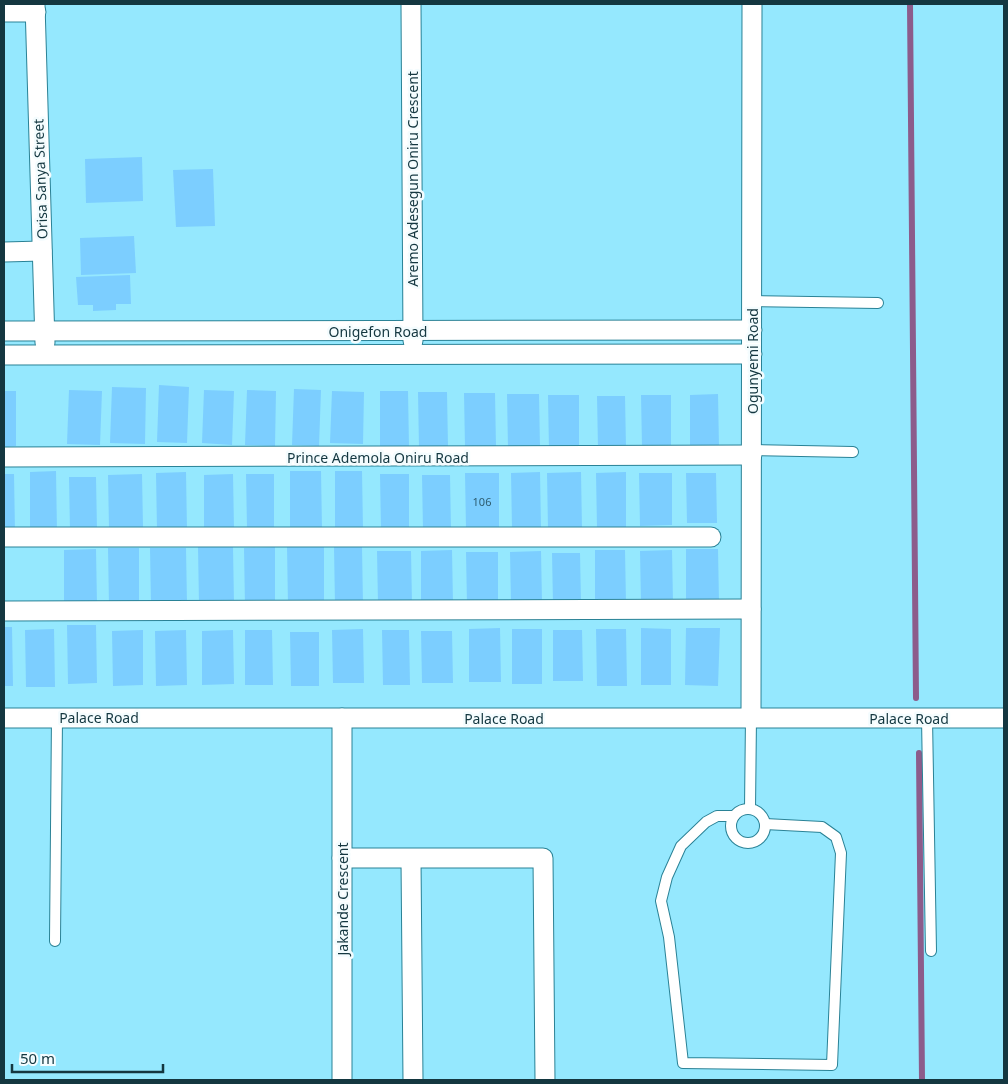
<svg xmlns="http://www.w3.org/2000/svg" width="1008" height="1084" viewBox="0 0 1008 1084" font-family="'Noto Sans',sans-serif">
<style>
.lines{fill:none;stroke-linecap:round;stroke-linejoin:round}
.stream{stroke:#8c5c8b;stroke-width:6}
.building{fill:#7cceff}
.service-casing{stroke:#2a8296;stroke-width:12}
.minor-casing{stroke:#2a8296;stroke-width:21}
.service{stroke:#fff;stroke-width:10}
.minor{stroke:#fff;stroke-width:19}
.labels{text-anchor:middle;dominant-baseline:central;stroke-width:5;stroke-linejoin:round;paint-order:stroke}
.number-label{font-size:11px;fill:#2e5d70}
.street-label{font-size:14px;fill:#143740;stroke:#f4fcfe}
</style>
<rect width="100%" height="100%" fill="#95e8fe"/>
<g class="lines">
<g class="stream">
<path d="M910,4L916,698"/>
<path d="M919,753L922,1080"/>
</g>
</g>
<g class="building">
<path d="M142,157L143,201L86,203L85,159Z"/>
<path d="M213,169L215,226L176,227L173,170Z"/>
<path d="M134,236L136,273L81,275L80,238Z"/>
<path d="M130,275L131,304H116V310L93,311V305H78L76,277Z"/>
<path d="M159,385L189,387L187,443L157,442Z"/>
<path d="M112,387L146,388L145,444L110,443Z"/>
<path d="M294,389L321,390L319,446L292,445Z"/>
<path d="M69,390L102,391L100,445L67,444Z"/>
<path d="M204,390L234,391L232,445L202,443Z"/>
<path d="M247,390L276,391L275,446L245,445Z"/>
<path d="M4,391H16V446L4,447Z"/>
<path d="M332,391L364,392L363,444L330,443Z"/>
<path d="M380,391H408L409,447H380Z"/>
<path d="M418,392H447L448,447L419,448Z"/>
<path d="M464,393H495L496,447H465Z"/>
<path d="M507,394H539L540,448L508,449Z"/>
<path d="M718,394L719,447H690V395Z"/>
<path d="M548,395H579V449L549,450Z"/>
<path d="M641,395H671V447H642Z"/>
<path d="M597,396H625L626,448L598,449Z"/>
<path d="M56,471L57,532H30V472Z"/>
<path d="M290,471H321L322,529H290Z"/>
<path d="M335,471H362L363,530H335Z"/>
<path d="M186,472L187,530H157L156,473Z"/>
<path d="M540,472L541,529H512L511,473Z"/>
<path d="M581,472L582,529H548L547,473Z"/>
<path d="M626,472V528H597L596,473Z"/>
<path d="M465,473H499V529H466Z"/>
<path d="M639,473H672V525L640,526Z"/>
<path d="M686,473H716L717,523H687Z"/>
<path d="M4,474H14L15,532H4Z"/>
<path d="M142,474L143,527L109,528L108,475Z"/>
<path d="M233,474L234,529H204V475Z"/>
<path d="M246,474H274V528H247Z"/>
<path d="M380,474H409V530H381Z"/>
<path d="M422,475H450L451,530H423Z"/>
<path d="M69,477H96L97,530H70Z"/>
<path d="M287,546H324V605L288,606Z"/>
<path d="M198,547H233L234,604H199Z"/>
<path d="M275,547V605L245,606L244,548Z"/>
<path d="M334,547H362L363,605H335Z"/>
<path d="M108,548H139V605L109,606Z"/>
<path d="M150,548H186L187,604L151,605Z"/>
<path d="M96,549L97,605H64V550Z"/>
<path d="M686,549H718L719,602H686Z"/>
<path d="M452,550L453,604H421V551Z"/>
<path d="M595,550H625L626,603H595Z"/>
<path d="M672,550L673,603H641L640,551Z"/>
<path d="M377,551H411L412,604H378Z"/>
<path d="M541,551L542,602L511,603L510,552Z"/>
<path d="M466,552H498V604L467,605Z"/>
<path d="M552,553H580L581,603L553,604Z"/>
<path d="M67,625H96L97,683L68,684Z"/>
<path d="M4,627H12L13,686H4Z"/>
<path d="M500,628L501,682H469V629Z"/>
<path d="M641,628L671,629V685H641Z"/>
<path d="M686,628H720L718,686L685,685Z"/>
<path d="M54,629L55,687H26L25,630Z"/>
<path d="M363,629L364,683H333L332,630Z"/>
<rect x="512" y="629" width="30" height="55"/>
<path d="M596,629H626L627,686H597Z"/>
<path d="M143,630V685L113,686L112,631Z"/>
<path d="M186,630L187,685L156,686L155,631Z"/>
<path d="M233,630L234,684L202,685V631Z"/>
<path d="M245,630H272L273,685H245Z"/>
<path d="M382,630H409L410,685H383Z"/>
<path d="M553,630H582L583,681H553Z"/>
<path d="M421,631H452L453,683H422Z"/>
<path d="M290,632H319V686H291Z"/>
</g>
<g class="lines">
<g class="service-casing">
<g id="service">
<path d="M752,301L878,303"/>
<path d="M752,450L853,452"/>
<path d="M927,718L931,951"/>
<circle cx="748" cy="826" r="17"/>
<path d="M750,809L751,717"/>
<path d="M734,816H717L706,822L681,846L667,877L661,901L669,937L683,1063L832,1065L841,853L836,837L822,827L765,824"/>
<path d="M55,941L57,717"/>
</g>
</g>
<g class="minor-casing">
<g id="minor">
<path d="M35,4L45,343"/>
<path d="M411,4L413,341"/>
<path d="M4,12H36"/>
<path d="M4,252L42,251"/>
<path d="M4,331L752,330"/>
<path d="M4,355L752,354"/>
<path d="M4,457L752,455"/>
<path d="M4,537H711"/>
<path d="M4,611L751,609"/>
<path d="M751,717L752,4"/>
<path d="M4,718H1004"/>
<path d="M342,718V1080"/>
<path d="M342,858H543L545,1080"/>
<path d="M411,860L413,1080"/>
</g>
</g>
<use href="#service" class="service"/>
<use href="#minor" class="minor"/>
</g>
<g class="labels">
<g class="number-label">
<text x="482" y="501">106</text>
</g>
<g class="street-label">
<text transform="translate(40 179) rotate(-92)">Orisa Sanya Street</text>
<text transform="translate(412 179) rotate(-90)">Aremo Adesegun Oniru Crescent</text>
<text x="378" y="331">Onigefon Road</text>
<text transform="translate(752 361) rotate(-90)">Ogunyemi Road</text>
<text x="378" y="457">Prince Ademola Oniru Road</text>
<text x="99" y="717">Palace Road</text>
<text x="504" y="718">Palace Road</text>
<text x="909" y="718">Palace Road</text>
<text transform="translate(342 899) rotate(-90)">Jakande Crescent</text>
</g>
</g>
<rect width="1008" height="1084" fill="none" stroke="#143740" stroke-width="10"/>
<path d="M12 1064v8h151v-8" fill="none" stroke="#143740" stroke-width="2.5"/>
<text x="20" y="1064" font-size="15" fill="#143740" stroke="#f4fcfe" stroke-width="4" paint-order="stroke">50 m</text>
</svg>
